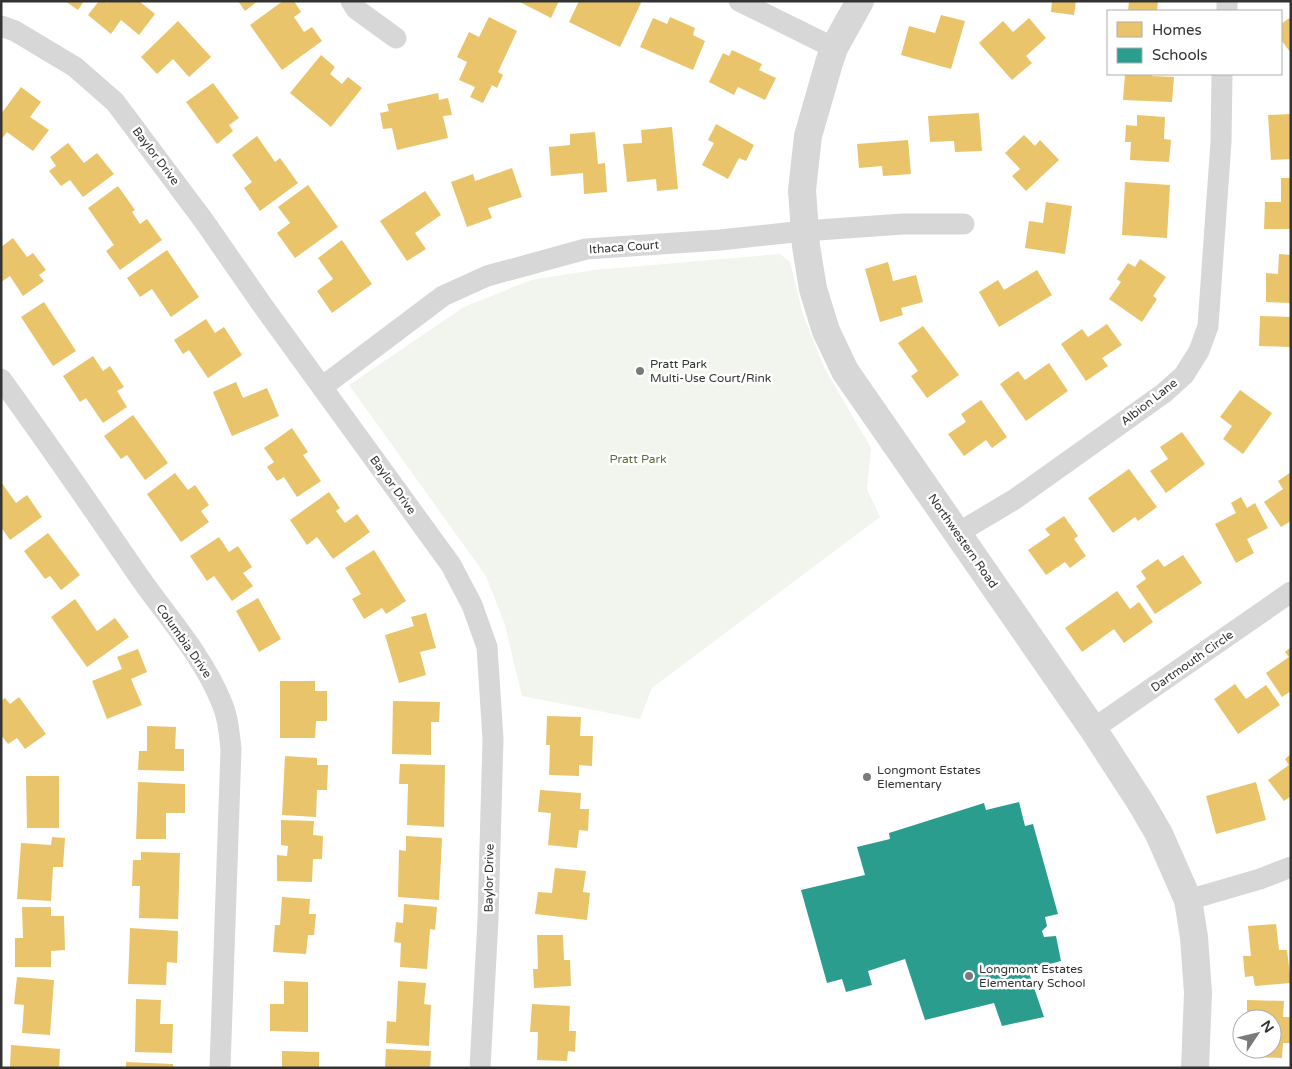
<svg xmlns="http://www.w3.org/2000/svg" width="1292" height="1069" viewBox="0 0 1292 1069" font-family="'Varela Round',sans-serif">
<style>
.green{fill:#f1f5ed}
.homes{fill:#e9c46a}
.schools{fill:#2a9d8f}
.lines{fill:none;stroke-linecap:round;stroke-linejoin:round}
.minor{stroke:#d7d7d7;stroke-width:21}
.tertiary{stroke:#d7d7d7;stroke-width:28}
.poi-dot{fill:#7a7a7a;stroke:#fff;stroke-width:2}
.labels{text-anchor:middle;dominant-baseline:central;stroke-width:5;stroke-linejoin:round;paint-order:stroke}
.street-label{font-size:12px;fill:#333;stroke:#fff}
.poi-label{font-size:12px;fill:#333;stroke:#fff;text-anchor:start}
.park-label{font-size:12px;fill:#56703f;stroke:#fff}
</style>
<rect width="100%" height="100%" fill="#fff"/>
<path class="green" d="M780,254L790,262L803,315L825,369L871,448L867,489L880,517L652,688L640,719L522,696L505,625L486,576L349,385L464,307L531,280L594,270Z"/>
<g class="homes">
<path d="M65,1H84L78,10Z"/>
<path d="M99,1H105L107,3L109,1H139L155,14L139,35L121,20L111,34L88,15Z"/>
<path d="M238,1H258L245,11Z"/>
<path d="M283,1H294L301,12L294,17L304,32L312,27L322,41L282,70L250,25Z"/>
<path d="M518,1H559L551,18Z"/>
<path d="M579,1H639L641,3L620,47L569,22Z"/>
<path d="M1052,1H1076L1074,15L1051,12Z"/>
<path d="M1129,1H1158L1157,11H1128Z"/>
<path d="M941,15L965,21L951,69L901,55L909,26L935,33Z"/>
<path d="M489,17L517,31L498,72L503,75L497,88L492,85L483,103L470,97L475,87L459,80L467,62L457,57L469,32L479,37Z"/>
<path d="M670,17L695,28L693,35L705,41L693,70L640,47L653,18L667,24Z"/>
<path d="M1291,17V53L1281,40V24Z"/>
<path d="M1029,18L1046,38L1026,56L1032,63L1012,80L979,43L1003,21L1013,32Z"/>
<path d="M178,21L211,57L189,77L173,59L157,74L141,57Z"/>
<path d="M732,50L762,64L759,70L776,78L765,100L738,87L734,95L709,82L723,53L729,56Z"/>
<path d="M321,55L335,67L330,74L342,84L348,77L362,88L331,127L290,93Z"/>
<path d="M1125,74H1152V76L1174,77L1172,102L1123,100Z"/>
<path d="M213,83L239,118L229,125L233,131L217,144L186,102Z"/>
<path d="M21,87L41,102L30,117L49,130L33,151L7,132L1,140V114Z"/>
<path d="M438,93L439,100L448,98L452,115L443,116L448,138L397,150L392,128L383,129L380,113L389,111L387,104Z"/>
<path d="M979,113L982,151L955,152L954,141L930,142L928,116Z"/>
<path d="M1291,114V159L1271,160L1268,115Z"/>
<path d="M1137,115L1165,117L1164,139L1171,140L1169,162L1130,160L1131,142H1125L1126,125L1137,126Z"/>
<path d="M716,124L754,145L746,161L739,158L728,179L702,165L714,143L708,140Z"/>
<path d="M672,127L678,189L657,191L656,179L627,182L623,144L642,143L641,130Z"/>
<path d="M595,132L598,164L605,163L607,192L584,194L583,173L551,176L549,147L570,145V134Z"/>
<path d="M1024,135L1035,146L1040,140L1059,160L1026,191L1012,176L1020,169L1005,153Z"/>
<path d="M257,136L275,162L280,158L298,183L260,211L244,188L252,182L232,155Z"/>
<path d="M908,140L911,174L883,176L882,166L859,168L857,144Z"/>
<path d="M68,143L84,163L97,153L114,174L83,197L70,180L61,186L49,171L56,166L50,157Z"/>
<path d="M512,168L522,197L488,208L492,218L467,227L451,182L473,174L475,181Z"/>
<path d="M1281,178H1291V229H1264L1265,202H1281Z"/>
<path d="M1125,182L1170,185L1167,238L1122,235Z"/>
<path d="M308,185L338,227L295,258L277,233L290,223L278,207Z"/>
<path d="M118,186L135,210L132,212L140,224L147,219L162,240L120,270L106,251L114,245L88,208Z"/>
<path d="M425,191L441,215L415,233L426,249L407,261L380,221Z"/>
<path d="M1046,202L1072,206L1065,254L1025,248L1029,221L1043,223Z"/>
<path d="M13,238L27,257L33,253L46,270L39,275L44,281L23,296L10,276L1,282V247Z"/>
<path d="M342,240L372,284L332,313L317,291L333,279L318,258Z"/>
<path d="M167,250L199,297L171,317L152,289L140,297L127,278Z"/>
<path d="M1279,254L1291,255V303L1266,302V273L1278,274Z"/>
<path d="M1140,259L1166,277L1153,296L1157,299L1142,322L1109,299L1121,282L1117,279L1128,263L1135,267Z"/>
<path d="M888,262L893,281L916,275L923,302L901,308L903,315L880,322L865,269Z"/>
<path d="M1037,270L1052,295L999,327L979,292L998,280L1004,290Z"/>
<path d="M44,302L76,351L53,366L21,317Z"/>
<path d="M1260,316L1291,317V347L1259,346Z"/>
<path d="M206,319L215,333L224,327L242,355L208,378L189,350L183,354L174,340Z"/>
<path d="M1107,324L1122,345L1102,358L1108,366L1086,381L1061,344L1082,329L1088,337Z"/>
<path d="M923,326L959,375L927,398L911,376L918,371L898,343Z"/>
<path d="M93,356L103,371L110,366L124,387L117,391L127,407L103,423L86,398L80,402L63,376Z"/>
<path d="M1049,363L1068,391L1026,421L1000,384L1018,371L1025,380Z"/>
<path d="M236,382L243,398L267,388L279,416L232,436L213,392Z"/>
<path d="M1240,390L1272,413L1243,454L1223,439L1232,426L1220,417Z"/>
<path d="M981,400L1007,437L992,448L986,440L964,456L948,434L966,422L961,414Z"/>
<path d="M133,415L168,463L145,480L127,455L121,459L104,436Z"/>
<path d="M292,428L308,452L303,455L321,481L297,497L284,477L277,481L267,467L274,462L264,448Z"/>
<path d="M1182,432L1205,464L1166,493L1150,471L1168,459L1160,447Z"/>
<path d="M1129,469L1157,507L1138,521L1135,517L1113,533L1088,498Z"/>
<path d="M1291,472V521L1281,527L1264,502L1283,489L1278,481Z"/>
<path d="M175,473L188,490L195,485L209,505L201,511L209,522L181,542L147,494Z"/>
<path d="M1,482L16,503L27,495L42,517L10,540L1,527Z"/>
<path d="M329,492L340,508L336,511L345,523L357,514L370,532L333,559L317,537L307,545L290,520Z"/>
<path d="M1241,497L1247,508L1255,503L1268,528L1247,539L1254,553L1236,563L1215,524L1236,513L1231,503Z"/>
<path d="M1064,516L1078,536L1074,539L1086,556L1070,568L1065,562L1046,575L1028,550L1050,535L1045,529Z"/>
<path d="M48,533L80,575L61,590L50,576L45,579L24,551Z"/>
<path d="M219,537L229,552L238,546L252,567L243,573L253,586L232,601L214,576L207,581L190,556Z"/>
<path d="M374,550L406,601L386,614L382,608L364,619L352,599L361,594L345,568Z"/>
<path d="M1183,555L1202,583L1155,614L1136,586L1146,579L1141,571L1158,559L1164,567Z"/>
<path d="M1117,591L1130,609L1139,602L1153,622L1124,643L1114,629L1082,652L1065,628Z"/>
<path d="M258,598L281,639L259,652L236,611Z"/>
<path d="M75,599L97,631L115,618L129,637L87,667L51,617Z"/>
<path d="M426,613L436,648L420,652L426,675L399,683L385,635L414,626L411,617Z"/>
<path d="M1291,647V691L1282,697L1266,673L1289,657L1285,652Z"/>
<path d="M138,649L147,672L131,679L142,705L107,719L92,681L122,669L117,657Z"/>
<path d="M280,681H315V691H327V721H316L315,738H280Z"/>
<path d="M1235,684L1246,699L1266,685L1280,705L1238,734L1214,699Z"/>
<path d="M19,697L46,734L25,749L17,738L8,744L1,735V701L5,698L10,704Z"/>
<path d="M393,701L440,702L439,722H431V755L392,754Z"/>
<path d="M547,716L581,717L580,736H593L592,766L579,765V776L549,775L550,745H546Z"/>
<path d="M147,726L176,727L175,749H184V771L138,770L139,751H147Z"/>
<path d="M1291,754V796L1284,801L1268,780L1289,765L1285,759Z"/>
<path d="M285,756L317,758V765H328L327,790H317L316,817L282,815Z"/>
<path d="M400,764L445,765L444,827L407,825L408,784H399Z"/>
<path d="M26,776H59V828H27Z"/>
<path d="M138,782L185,784V813H166V839H136Z"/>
<path d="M1256,782L1266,820L1216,834L1206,796Z"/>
<path d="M540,790L581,793L580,809H589L588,831L579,830L577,848L548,845L551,813L538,812Z"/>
<path d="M281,820L314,821L313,835L323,836L322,859H313L312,882L277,881V855L287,856L288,846L281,845Z"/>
<path d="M406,836L442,838L439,900L398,897L399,850L406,851Z"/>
<path d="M52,837L65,838L63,867H53L51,901L17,899L21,843L51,845Z"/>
<path d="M141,852L180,853L178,919L139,918L140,886H132L133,860H141Z"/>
<path d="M555,868L586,871L583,892L590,893L587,920L535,914L538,892L552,893Z"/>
<path d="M282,897L310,899L309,914H316L314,935H308L306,954L273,952L275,925H280Z"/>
<path d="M404,904L437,907L435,930L430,929L427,969L400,967L401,943L394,942L396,922L403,923Z"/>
<path d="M22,907H51V916H64L65,950L51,951V967H15V938H23Z"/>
<path d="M1276,924L1279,950H1287L1291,983L1255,986L1253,976L1245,977L1243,956H1251L1248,926Z"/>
<path d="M130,928L178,931L177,963L167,962L166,985L128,984Z"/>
<path d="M537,935H563L564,960H570L571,986L534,988L533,969H538Z"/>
<path d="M17,977L54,980L50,1035L22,1033L24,1005L14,1004Z"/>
<path d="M284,981L308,982V1032L270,1031V1004H284Z"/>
<path d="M398,981L426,983L424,1004L431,1005L429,1046L386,1043L387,1021L396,1022Z"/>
<path d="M136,999L161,1000L160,1024H173L172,1053L135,1052Z"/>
<path d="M1247,1000L1284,1001L1283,1017H1291V1043H1283L1282,1058L1253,1057V1049H1272V1019H1247Z"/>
<path d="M532,1004L570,1006L569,1031H576L575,1052L568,1051L567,1061L537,1060L538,1032H530Z"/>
<path d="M11,1045L60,1049L59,1068H10Z"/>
<path d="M386,1049L431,1051L430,1068H385Z"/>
<path d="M282,1051L319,1052V1068H282Z"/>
<path d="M126,1062L173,1064V1068H126Z"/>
</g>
<path class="schools" d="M1019,802L1025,826L1033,824L1058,914L1045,917L1047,926L1042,931L1044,937L1056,936L1061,961L1028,970L1044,1017L1002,1026L994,1003L925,1020L905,959L868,971L872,985L846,992L842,979L827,983L801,890L865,875L857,847L890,839L889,833L984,803L986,810Z"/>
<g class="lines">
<g class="minor">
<path d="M351,1L356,9L396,38"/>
<path d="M739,1L834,48"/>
<path d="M1227,11V1"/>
<path d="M1,26L15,31L75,67L115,102L204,221L263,306L451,565L472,605L487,647L493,739L488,919L480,1068"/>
<path d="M1,379C48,444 93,509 138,575C165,614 203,656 221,701C228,716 229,732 231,749L220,1068"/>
<path d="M322,387L443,296L487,276L586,249L720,240L804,231L903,224H964"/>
<path d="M958,533L1015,499L1164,393L1184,375L1199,351L1208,326L1221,142L1222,74"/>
<path d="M1093,729L1291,592"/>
<path d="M1188,900L1260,879L1291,867"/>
</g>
<path class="tertiary" d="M860,1L834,48L829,63L808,136L802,190L806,246L813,289L826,331L845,371L1093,729L1141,803L1159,834L1188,900L1194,937L1198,993L1195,1068"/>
</g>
<g class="poi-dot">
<circle cx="640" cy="371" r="5"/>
<circle cx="867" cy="777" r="5"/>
<circle cx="969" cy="976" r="5"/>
</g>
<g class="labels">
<g class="street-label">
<text transform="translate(156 156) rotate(53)">Baylor Drive</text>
<text transform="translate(624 247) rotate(-4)">Ithaca Court</text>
<text transform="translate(1149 402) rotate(-38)">Albion Lane</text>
<text transform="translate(393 485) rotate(54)">Baylor Drive</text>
<text transform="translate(963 541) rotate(55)">Northwestern Road</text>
<text transform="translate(184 641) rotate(55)">Columbia Drive</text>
<text transform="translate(1192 661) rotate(-35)">Dartmouth Circle</text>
<text transform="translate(489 878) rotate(-89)">Baylor Drive</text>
</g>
<g class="poi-label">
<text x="650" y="364">Pratt Park<tspan x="650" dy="14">Multi-Use Court/Rink</tspan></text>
<text x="877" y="770">Longmont Estates<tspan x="877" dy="14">Elementary</tspan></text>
<text x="979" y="969">Longmont Estates<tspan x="979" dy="14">Elementary School</tspan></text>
</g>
<g class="park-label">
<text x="638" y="459">Pratt Park</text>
</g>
</g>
<rect width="1292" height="1069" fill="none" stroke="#333333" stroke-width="5"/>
<rect x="1107" y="10" width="175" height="65" fill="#ffffff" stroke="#adadad"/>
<rect x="1117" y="22" width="25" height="15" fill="#e9c46a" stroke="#adadad"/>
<text x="1152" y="35" font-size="15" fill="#333333">Homes</text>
<rect x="1117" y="48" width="25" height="15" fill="#2a9d8f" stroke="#adadad"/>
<text x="1152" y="60" font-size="15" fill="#333333">Schools</text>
<g transform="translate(1257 1034) rotate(55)"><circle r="24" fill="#ffffff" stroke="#adadad"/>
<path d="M0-4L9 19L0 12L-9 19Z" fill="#7a7a7a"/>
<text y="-8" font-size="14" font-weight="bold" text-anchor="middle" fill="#333333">N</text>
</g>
</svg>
